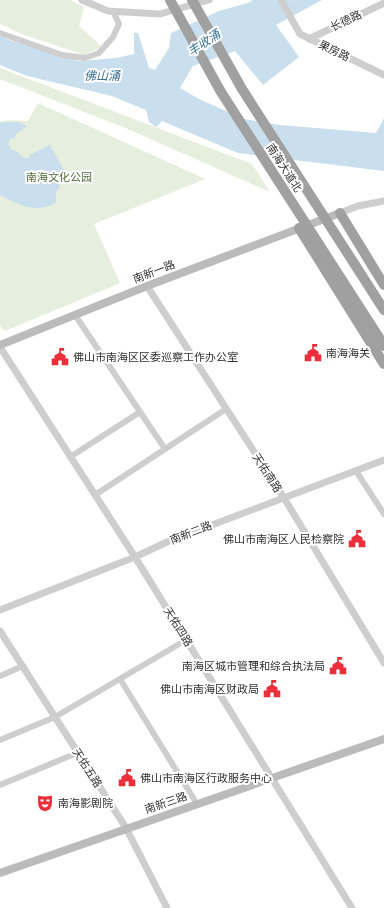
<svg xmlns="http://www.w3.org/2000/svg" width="384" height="908" viewBox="0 0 384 908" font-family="'Nunito Sans','Noto Sans SC',sans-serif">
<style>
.green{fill:#e6eede}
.water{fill:#cadfee}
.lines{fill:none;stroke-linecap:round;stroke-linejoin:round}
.minor{stroke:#cecece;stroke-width:6}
.tertiary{stroke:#cecece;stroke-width:7}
.secondary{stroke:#bbb;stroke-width:8}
.trunk{stroke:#a0a0a0;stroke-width:10}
.trunk-bridge{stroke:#a0a0a0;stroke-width:10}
.labels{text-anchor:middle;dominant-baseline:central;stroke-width:4;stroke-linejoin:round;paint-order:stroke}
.street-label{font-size:11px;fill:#313131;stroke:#fff}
.park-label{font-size:11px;fill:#536e3c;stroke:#fff}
.poi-label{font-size:11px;fill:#313131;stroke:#fff;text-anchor:start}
.water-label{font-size:12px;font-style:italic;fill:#3b7196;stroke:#fff}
</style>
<rect width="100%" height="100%" fill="#fff"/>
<g class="green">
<path d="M0,0H70L84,7L79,26L102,47L84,55L19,33L0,24Z"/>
<path d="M0,68L252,164L270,192L128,129L0,79Z"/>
<path d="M38,103L205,179L94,224L120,283L5,331L0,326V122L8,120L28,121Z"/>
</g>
<g class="water">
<path d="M252,0H322L276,25L299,57L263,85L235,51L193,66L180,88L199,99L244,119L280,125L376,133L384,118V171L238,153L162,121L156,127L149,122L146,110L112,96L27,76L0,65V36L9,40L79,61L116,58L134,54V33H138L149,68L155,70L169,48L171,33L219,11L251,2Z"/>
<path d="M3,122H19L27,126L15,135L14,138L10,139L8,144L11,149L17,152L24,158H28L30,155L47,146L50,145L65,172L64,176L61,173L57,177L60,187L56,192V203C36,214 19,205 0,195V123Z"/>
</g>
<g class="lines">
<g class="minor">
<path d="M0,33L62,55L85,58L99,53L113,37L119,24L113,11"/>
<path d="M75,315L165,449"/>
<path d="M70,457L140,412"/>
<path d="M356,471L384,514"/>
<path d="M95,495L226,409"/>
<path d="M0,676L23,666"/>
<path d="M120,679L197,804"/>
<path d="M0,740L55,717L186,640"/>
<path d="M0,785L77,753"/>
</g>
<g class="tertiary">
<path d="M82,0L108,11L160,14L209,0"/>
<path d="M281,0L300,34L384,75"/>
<path d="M309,39L384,3"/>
<path d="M340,213L358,206L384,201"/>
<path d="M147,286L284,498L384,663"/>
<path d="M0,347L135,557L352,908"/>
<path d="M0,610L135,557L167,542L384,460"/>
<path d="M0,631L126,828L167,908"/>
</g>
<g class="secondary">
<path d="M0,345L147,286L340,213"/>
<path d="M0,873L384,739"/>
</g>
<g class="trunk">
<path d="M340,213L384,285"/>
<path d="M299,228L384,364"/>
<path d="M380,339L384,346"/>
</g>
<g class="trunk-bridge">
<path d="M170,0L221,92L380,339"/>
<path d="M192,0L242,89L384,310"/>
</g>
</g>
<defs>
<g id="civic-bare" transform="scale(1.38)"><path d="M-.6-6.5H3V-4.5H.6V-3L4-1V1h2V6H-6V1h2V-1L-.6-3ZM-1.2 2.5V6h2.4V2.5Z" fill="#eb2f3a" stroke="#fff" stroke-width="2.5" paint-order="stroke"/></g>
<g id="theatre-bare" transform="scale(1.38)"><path d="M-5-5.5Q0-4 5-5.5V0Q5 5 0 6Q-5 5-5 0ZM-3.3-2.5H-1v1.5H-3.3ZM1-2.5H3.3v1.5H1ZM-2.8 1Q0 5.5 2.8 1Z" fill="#eb2f3a" stroke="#fff" stroke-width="2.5" paint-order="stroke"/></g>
</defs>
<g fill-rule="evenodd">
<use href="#civic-bare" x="313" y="353"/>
<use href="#civic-bare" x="60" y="357"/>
<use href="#civic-bare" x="357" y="539"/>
<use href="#civic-bare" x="338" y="666"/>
<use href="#civic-bare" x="272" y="689"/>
<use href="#civic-bare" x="127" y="778"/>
<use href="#theatre-bare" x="45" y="803"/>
</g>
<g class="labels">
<g class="street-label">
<text transform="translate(346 21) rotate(-25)">长德路</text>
<text transform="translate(334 51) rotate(26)">果房路</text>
<text transform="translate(284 168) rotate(57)">南海大道北</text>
<text transform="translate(154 272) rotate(-21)">南新一路</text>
<text transform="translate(267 473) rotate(57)">天佑南路</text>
<text transform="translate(191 533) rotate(-21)">南新二路</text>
<text transform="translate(178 627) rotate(58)">天佑四路</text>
<text transform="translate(87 768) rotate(57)">天佑五路</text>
<text transform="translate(166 803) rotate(-19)">南新三路</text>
</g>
<g class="park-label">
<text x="59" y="177">南海文化公园</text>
</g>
<g class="poi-label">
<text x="326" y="353">南海海关</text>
<text x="73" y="357">佛山市南海区区委巡察工作办公室</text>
<text x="344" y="539" text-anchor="end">佛山市南海区人民检察院</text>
<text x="325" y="666" text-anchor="end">南海区城市管理和综合执法局</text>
<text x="259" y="689" text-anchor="end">佛山市南海区财政局</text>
<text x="140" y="778">佛山市南海区行政服务中心</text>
<text x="58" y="803">南海影剧院</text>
</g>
<g class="water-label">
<text transform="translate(204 43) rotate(-34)">丰收涌</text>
<text x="102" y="76">佛山涌</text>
</g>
</g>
</svg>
